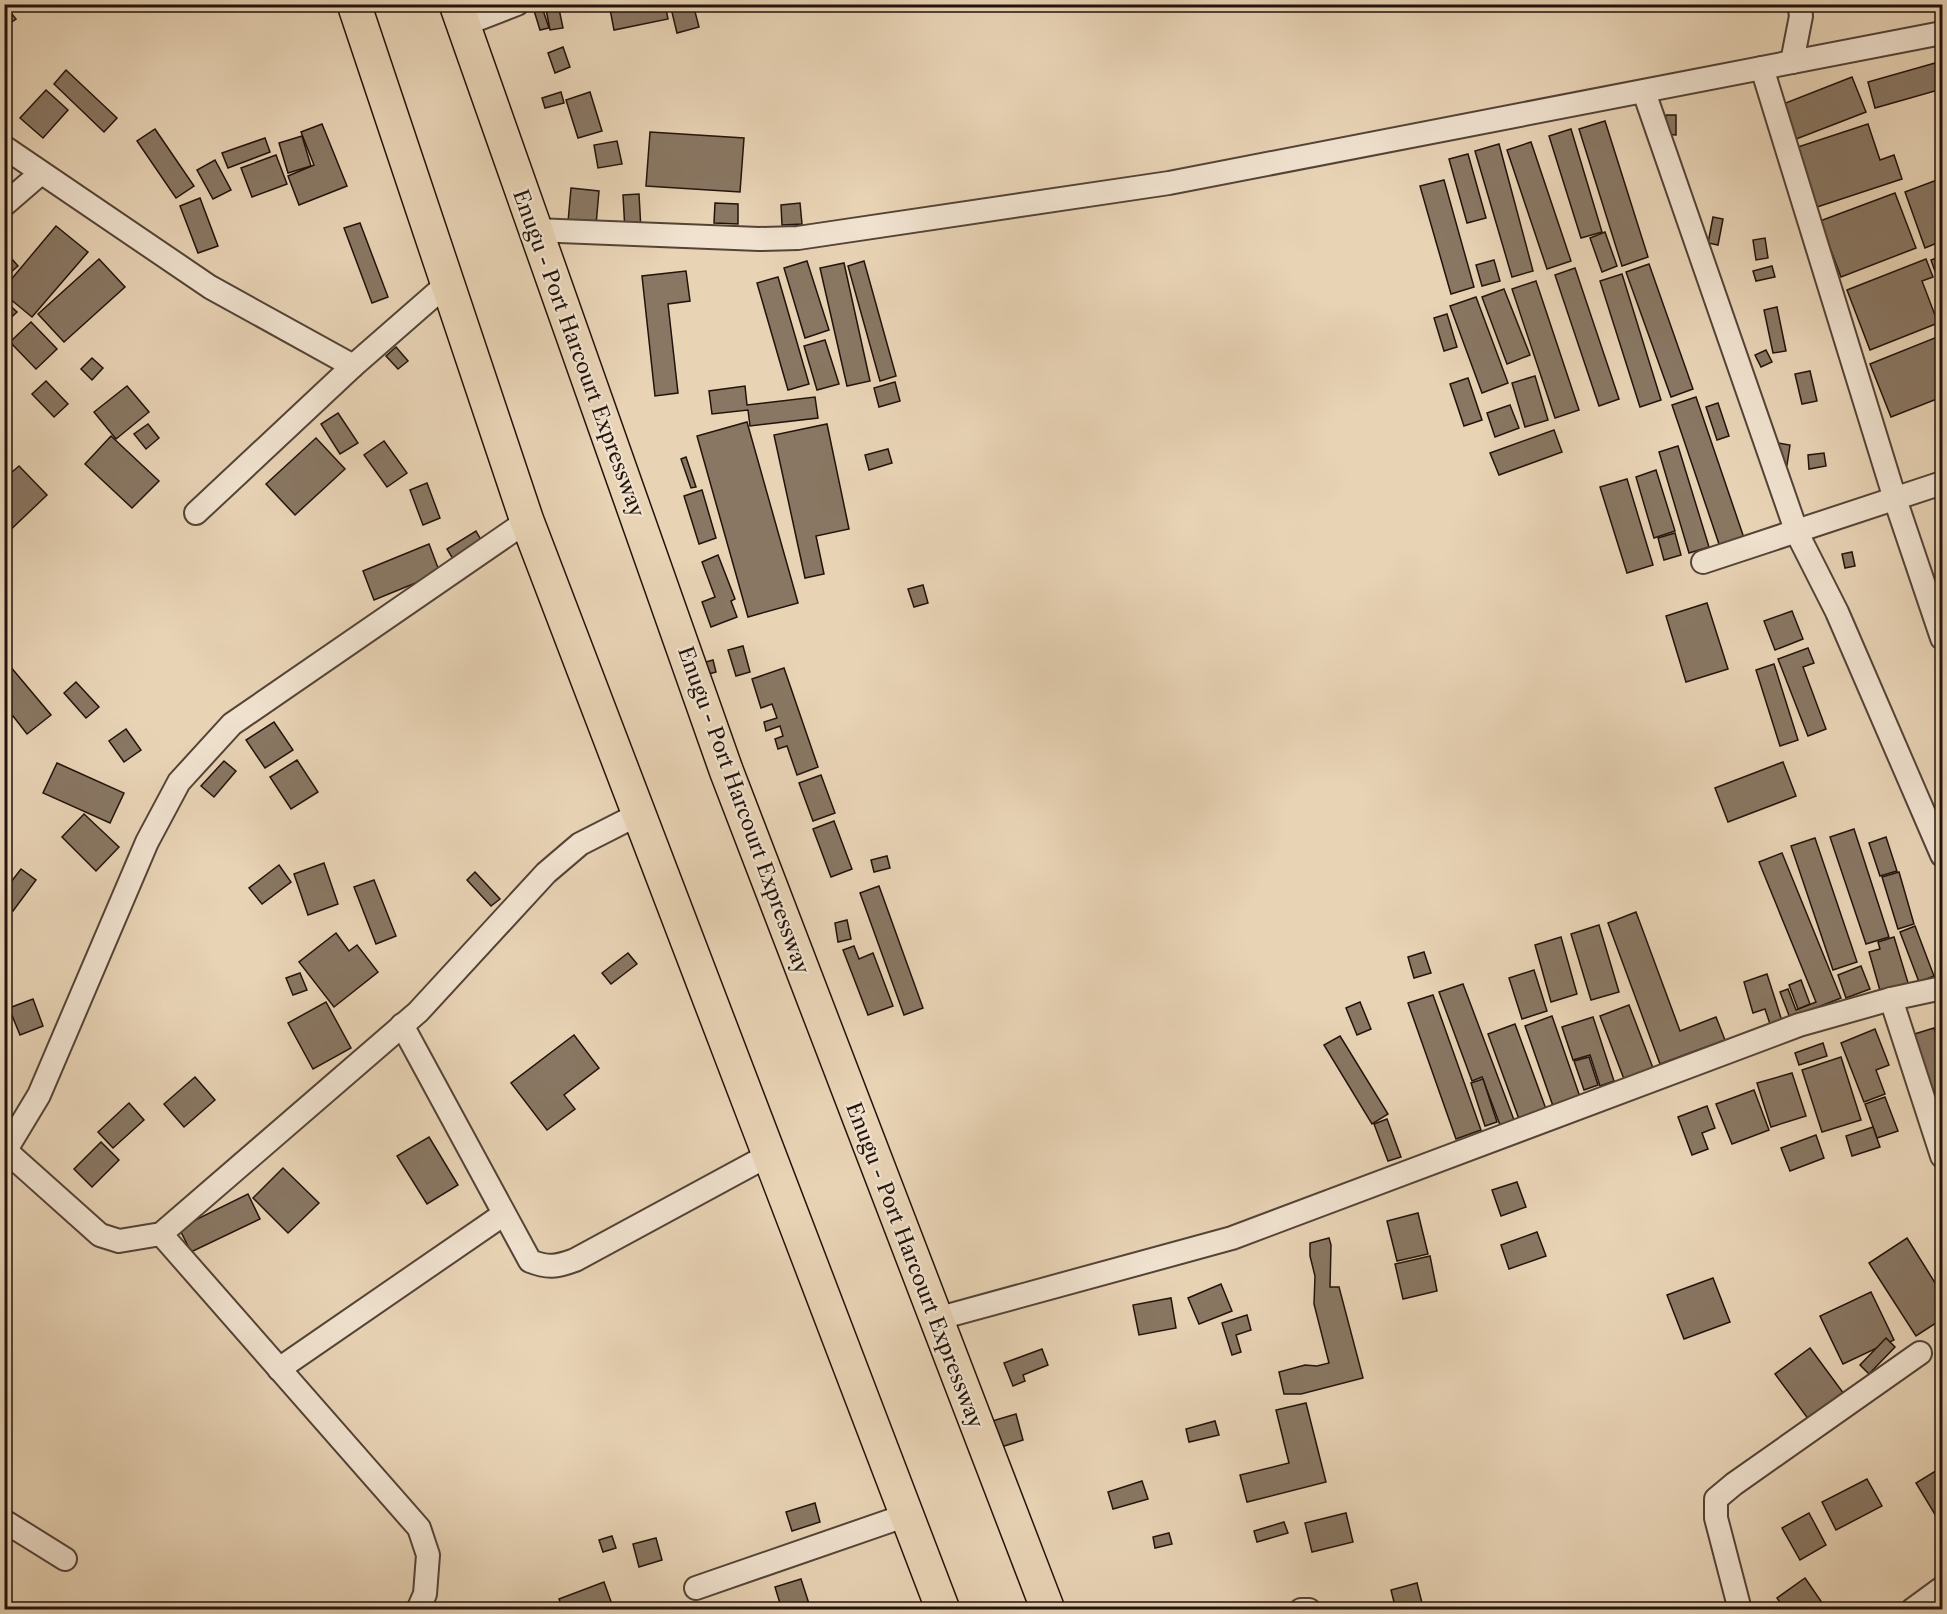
<svg xmlns="http://www.w3.org/2000/svg" width="1947" height="1614" viewBox="0 0 1947 1614" font-family="'Libre Caslon Text',serif">
<style>
.building{fill:#897763;stroke:#22130b;stroke-width:1.5}
.lines{fill:none;stroke-linecap:round;stroke-linejoin:round}
.street-casing{stroke:#544336;stroke-width:26}
.highway-casing{stroke:#22130b;stroke-width:36}
.street{stroke:#f0e2cf;stroke-width:22}
.highway{stroke:#e8d3b5;stroke-width:33}
.labels{text-anchor:middle;dominant-baseline:central;stroke-width:4.5;stroke-linejoin:round;paint-order:stroke}
.street-label{font-size:21px;fill:#22130b;stroke:#f0e2cf}
</style>
<rect width="100%" height="100%" fill="#e8d3b5"/>
<filter id="stains"><feTurbulence type="fractalNoise" baseFrequency=".00333" numOctaves="4"/><feColorMatrix values="0 0 0 0 .2 0 0 0 0 .09 0 0 0 0 .02 0 0 0 .5 -.17"/></filter>
<radialGradient id="worn" r=".72"><stop offset=".6" stop-color="#630" stop-opacity="0"/><stop offset="1" stop-color="#630" stop-opacity=".3"/></radialGradient>
<g class="building">
<path d="M4,4L16,19L4,27Z"/>
<path d="M532,4H541L549,28L540,30Z"/>
<path d="M545,4H558L563,28L550,30Z"/>
<path d="M609,4H665L668,19L614,30Z"/>
<path d="M670,4H693L699,27L677,33Z"/>
<path d="M563,47L570,67L555,73L548,53Z"/>
<path d="M1942,61V89L1875,108L1868,82Z"/>
<path d="M66,70L117,118L104,132L54,84Z"/>
<path d="M1852,77L1866,112L1791,141L1778,106Z"/>
<path d="M46,90L68,110L43,138L20,118Z"/>
<path d="M561,92L564,103L545,108L542,98Z"/>
<path d="M590,92L602,131L578,138L566,100Z"/>
<path d="M1666,115H1676V135L1664,134Z"/>
<path d="M1605,121L1648,257L1622,266L1579,129Z"/>
<path d="M322,124L347,186L299,205L288,176L314,165L301,132Z"/>
<path d="M1868,124L1880,160L1894,155L1902,179L1814,208L1795,148Z"/>
<path d="M155,129L194,186L176,198L137,141Z"/>
<path d="M1571,129L1602,232L1581,238L1549,136Z"/>
<path d="M650,132L744,138L740,192L646,186Z"/>
<path d="M302,136L311,166L288,173L279,143Z"/>
<path d="M265,138L270,152L228,168L222,153Z"/>
<path d="M617,141L622,164L598,168L594,145Z"/>
<path d="M1531,142L1571,261L1547,269L1507,150Z"/>
<path d="M1499,144L1533,271L1512,277L1475,151Z"/>
<path d="M1468,154L1486,218L1467,223L1449,159Z"/>
<path d="M276,155L287,184L252,197L241,168Z"/>
<path d="M215,160L231,190L213,199L197,170Z"/>
<path d="M1942,178V241L1925,248L1905,192Z"/>
<path d="M1444,180L1474,287L1451,294L1420,186Z"/>
<path d="M571,188L599,191L596,225L568,222Z"/>
<path d="M1895,193L1916,248L1841,277L1820,221Z"/>
<path d="M639,194L641,230L625,231L623,195Z"/>
<path d="M200,198L218,246L198,253L180,206Z"/>
<path d="M715,203L738,204V224L714,223Z"/>
<path d="M800,203L802,224L782,225L781,205Z"/>
<path d="M1713,217L1723,219L1718,245L1708,243Z"/>
<path d="M360,223L388,297L372,303L344,228Z"/>
<path d="M56,226L88,252L32,317L4,294V288Z"/>
<path d="M1605,232L1617,266L1602,272L1590,238Z"/>
<path d="M1765,238L1768,258L1756,260L1753,240Z"/>
<path d="M4,250L18,266L4,278Z"/>
<path d="M1942,256V291L1931,260Z"/>
<path d="M99,259L125,287L64,342L38,314Z"/>
<path d="M1926,259L1933,277L1922,281L1938,323L1870,350L1847,290Z"/>
<path d="M1494,260L1500,281L1482,286L1476,265Z"/>
<path d="M807,261L829,330L805,338L784,268Z"/>
<path d="M864,261L896,376L880,381L848,266Z"/>
<path d="M844,263L870,381L847,386L820,268Z"/>
<path d="M1649,264L1693,389L1671,397L1626,272Z"/>
<path d="M1772,266L1775,277L1756,281L1753,271Z"/>
<path d="M1575,268L1619,399L1599,406L1555,275Z"/>
<path d="M686,271L690,301L668,304L678,393L655,396L642,276Z"/>
<path d="M1622,274L1661,400L1640,407L1600,281Z"/>
<path d="M778,277L809,384L788,390L757,283Z"/>
<path d="M1536,281L1579,410L1555,418L1512,289Z"/>
<path d="M1504,289L1530,355L1507,364L1482,297Z"/>
<path d="M1476,297L1508,383L1482,393L1450,306Z"/>
<path d="M4,300L17,312L4,324Z"/>
<path d="M1777,307L1786,351L1773,353L1764,310Z"/>
<path d="M1447,314L1457,347L1444,351L1434,318Z"/>
<path d="M31,322L57,349L36,369L10,342Z"/>
<path d="M1942,335V397L1891,417L1870,364Z"/>
<path d="M825,340L839,384L817,390L804,346Z"/>
<path d="M396,347L408,361L398,369L386,356Z"/>
<path d="M1766,350L1772,362L1761,367L1755,355Z"/>
<path d="M92,358L103,368L92,380L81,369Z"/>
<path d="M1810,371L1817,401L1802,404L1795,374Z"/>
<path d="M1535,376L1548,420L1525,427L1512,383Z"/>
<path d="M1468,378L1482,420L1464,426L1450,384Z"/>
<path d="M46,381L68,404L54,417L32,394Z"/>
<path d="M895,382L900,401L879,407L874,388Z"/>
<path d="M127,386L149,412L116,439L94,412Z"/>
<path d="M745,386L747,405L815,397L818,418L750,426L748,410L712,414L709,391Z"/>
<path d="M1696,397L1744,538L1720,547L1672,405Z"/>
<path d="M1718,403L1729,436L1717,440L1706,407Z"/>
<path d="M1510,405L1519,428L1495,437L1487,413Z"/>
<path d="M338,413L358,443L340,454L321,424Z"/>
<path d="M747,422L798,603L748,617L697,436Z"/>
<path d="M148,424L159,438L146,449L134,434Z"/>
<path d="M827,424L849,529L816,536L824,574L805,578L774,435Z"/>
<path d="M1554,430L1562,452L1499,475L1490,453Z"/>
<path d="M111,436L159,481L132,508L85,464Z"/>
<path d="M316,438L345,469L295,515L266,484Z"/>
<path d="M384,441L407,473L387,487L364,455Z"/>
<path d="M1778,443L1790,445L1787,465L1775,463Z"/>
<path d="M1678,446L1709,547L1689,553L1659,452Z"/>
<path d="M888,449L892,463L869,470L865,455Z"/>
<path d="M1824,453L1826,466L1809,469L1808,455Z"/>
<path d="M686,457L696,487L691,488L681,459Z"/>
<path d="M19,466L47,495L4,536V479Z"/>
<path d="M1656,470L1675,531L1654,538L1636,477Z"/>
<path d="M1627,479L1653,565L1627,573L1600,487Z"/>
<path d="M427,483L440,518L423,525L410,490Z"/>
<path d="M702,490L716,538L699,544L684,496Z"/>
<path d="M476,531L485,547L456,564L447,549Z"/>
<path d="M1675,533L1681,555L1664,560L1658,538Z"/>
<path d="M429,544L440,573L374,600L363,571Z"/>
<path d="M1942,546V563L1938,548Z"/>
<path d="M1852,552L1855,566L1845,568L1842,554Z"/>
<path d="M718,555L735,599L731,601L737,617L711,627L702,602L715,597L702,562Z"/>
<path d="M4,580L10,588L4,592Z"/>
<path d="M923,585L928,603L914,607L908,589Z"/>
<path d="M1707,603L1728,669L1686,682L1666,616Z"/>
<path d="M1792,611L1803,639L1775,650L1764,621Z"/>
<path d="M743,646L750,672L736,676L728,650Z"/>
<path d="M1808,648L1814,663L1803,667L1826,729L1808,736L1778,659Z"/>
<path d="M4,659L51,715L27,734L13,716L4,722Z"/>
<path d="M713,660L716,672L702,676L699,664Z"/>
<path d="M1774,664L1798,740L1780,746L1756,670Z"/>
<path d="M784,668L818,767L797,775L787,746L778,749L775,739L783,736L780,726L766,731L764,722L777,718L772,704L761,708L752,679Z"/>
<path d="M76,682L99,707L86,718L64,693Z"/>
<path d="M274,722L293,750L265,768L246,740Z"/>
<path d="M126,729L141,750L124,762L109,741Z"/>
<path d="M297,760L318,792L291,809L270,777Z"/>
<path d="M224,761L236,771L214,797L201,786Z"/>
<path d="M1783,762L1796,796L1728,822L1715,788Z"/>
<path d="M57,763L124,793L110,823L43,793Z"/>
<path d="M821,775L835,813L813,821L799,783Z"/>
<path d="M84,814L119,847L96,871L62,837Z"/>
<path d="M834,821L852,869L831,877L813,829Z"/>
<path d="M1854,829L1889,937L1866,944L1830,837Z"/>
<path d="M1886,837L1897,871L1880,876L1869,843Z"/>
<path d="M1815,838L1857,962L1833,970L1791,846Z"/>
<path d="M1782,853L1841,998L1790,1018L1780,992L1788,989L1796,1010L1816,1002L1759,862Z"/>
<path d="M887,856L890,868L874,872L871,860Z"/>
<path d="M324,863L338,904L308,915L294,874Z"/>
<path d="M279,865L291,882L262,904L249,888Z"/>
<path d="M21,869L36,880L13,911L4,905V891Z"/>
<path d="M475,872L500,899L491,906L467,880Z"/>
<path d="M1899,872L1914,924L1898,929L1882,877Z"/>
<path d="M374,880L396,936L376,944L354,887Z"/>
<path d="M879,886L923,1008L904,1015L860,893Z"/>
<path d="M1636,912L1680,1031L1716,1017L1725,1040L1660,1064L1608,923Z"/>
<path d="M847,920L851,939L838,942L835,923Z"/>
<path d="M1599,925L1619,992L1591,1000L1571,934Z"/>
<path d="M1915,926L1934,976L1919,982L1900,932Z"/>
<path d="M336,933L349,951L357,945L378,972L334,1007L299,962Z"/>
<path d="M1561,937L1577,994L1551,1002L1535,945Z"/>
<path d="M1894,937L1909,986L1881,994L1869,952L1880,949L1878,942Z"/>
<path d="M854,946L859,959L873,953L893,1006L868,1015L843,950Z"/>
<path d="M1424,952L1431,973L1414,978L1408,957Z"/>
<path d="M628,953L637,964L611,984L602,973Z"/>
<path d="M1861,966L1870,989L1846,998L1838,975Z"/>
<path d="M1534,970L1547,1011L1522,1019L1509,978Z"/>
<path d="M300,973L307,990L293,995L286,978Z"/>
<path d="M1767,974L1782,1021L1770,1024L1765,1009L1753,1013L1744,982Z"/>
<path d="M1801,980L1810,1004L1798,1009L1789,985Z"/>
<path d="M1463,984L1514,1120L1500,1125L1482,1077L1472,1081L1439,992Z"/>
<path d="M1433,995L1481,1130L1456,1139L1408,1003Z"/>
<path d="M33,999L43,1026L20,1035L9,1008Z"/>
<path d="M326,1002L351,1048L313,1069L288,1023Z"/>
<path d="M1360,1002L1371,1029L1357,1035L1346,1008Z"/>
<path d="M1629,1005L1653,1068L1624,1079L1600,1016Z"/>
<path d="M1552,1016L1580,1097L1553,1106L1525,1026Z"/>
<path d="M1593,1017L1614,1081L1600,1086L1590,1055L1573,1060L1562,1027Z"/>
<path d="M1515,1024L1546,1109L1519,1119L1488,1034Z"/>
<path d="M1934,1028L1942,1056V1103L1919,1110L1898,1039Z"/>
<path d="M1875,1029L1889,1065L1876,1070L1885,1094L1864,1102L1841,1043Z"/>
<path d="M574,1035L599,1068L564,1095L575,1109L547,1130L511,1083Z"/>
<path d="M1340,1036L1388,1114L1372,1124L1324,1045Z"/>
<path d="M1823,1043L1827,1056L1799,1065L1795,1053Z"/>
<path d="M1589,1057L1598,1085L1584,1090L1574,1061Z"/>
<path d="M1841,1057L1861,1120L1822,1132L1802,1070Z"/>
<path d="M1792,1073L1806,1116L1771,1127L1757,1083Z"/>
<path d="M195,1077L215,1100L184,1127L164,1104Z"/>
<path d="M1483,1079L1497,1122L1485,1126L1471,1083Z"/>
<path d="M1754,1090L1769,1130L1732,1144L1716,1104Z"/>
<path d="M1885,1097L1898,1131L1877,1138L1865,1104Z"/>
<path d="M129,1103L144,1120L113,1148L98,1132Z"/>
<path d="M1707,1106L1715,1128L1702,1133L1708,1149L1692,1155L1678,1117Z"/>
<path d="M1387,1119L1401,1157L1388,1161L1374,1124Z"/>
<path d="M1873,1127L1880,1147L1852,1156L1846,1136Z"/>
<path d="M1816,1135L1824,1158L1790,1171L1781,1148Z"/>
<path d="M429,1137L458,1185L427,1204L397,1156Z"/>
<path d="M101,1142L119,1160L92,1187L74,1169Z"/>
<path d="M283,1168L319,1203L288,1233L253,1198Z"/>
<path d="M1517,1182L1526,1207L1501,1216L1492,1190Z"/>
<path d="M248,1194L260,1219L191,1252L179,1228Z"/>
<path d="M1418,1213L1428,1254L1397,1261L1387,1221Z"/>
<path d="M1537,1232L1546,1256L1509,1269L1501,1245Z"/>
<path d="M1329,1238L1331,1245L1330,1287H1339L1363,1378L1301,1394H1284L1279,1372L1305,1365L1317,1366L1329,1363L1314,1304L1315,1276L1310,1256V1243Z"/>
<path d="M1907,1238L1942,1294V1319L1916,1336L1869,1263Z"/>
<path d="M1430,1256L1437,1291L1403,1299L1395,1264Z"/>
<path d="M1713,1278L1730,1322L1684,1339L1667,1295Z"/>
<path d="M1221,1284L1232,1311L1199,1324L1188,1298Z"/>
<path d="M1871,1292L1894,1340L1843,1364L1820,1316Z"/>
<path d="M1171,1298L1176,1328L1139,1335L1133,1305Z"/>
<path d="M1247,1315L1251,1330L1236,1335L1241,1352L1232,1355L1222,1323Z"/>
<path d="M1886,1338L1895,1347L1869,1374L1860,1365Z"/>
<path d="M1810,1348L1847,1398L1812,1424L1775,1374Z"/>
<path d="M1042,1349L1048,1365L1023,1375L1025,1381L1013,1386L1004,1363Z"/>
<path d="M1306,1403L1326,1482L1247,1502L1240,1475L1289,1463L1276,1410Z"/>
<path d="M1016,1414L1023,1440L998,1448L989,1422Z"/>
<path d="M1215,1421L1219,1435L1189,1442L1186,1429Z"/>
<path d="M1942,1467V1481L1936,1484L1942,1494V1526L1916,1483Z"/>
<path d="M1867,1479L1882,1506L1836,1530L1822,1502Z"/>
<path d="M1142,1481L1148,1499L1113,1509L1108,1492Z"/>
<path d="M815,1503L820,1522L792,1531L786,1512Z"/>
<path d="M1346,1513L1353,1542L1312,1552L1305,1523Z"/>
<path d="M1809,1513L1826,1545L1800,1560L1782,1528Z"/>
<path d="M1284,1522L1288,1533L1257,1542L1254,1531Z"/>
<path d="M1169,1533L1172,1544L1155,1548L1153,1537Z"/>
<path d="M612,1536L616,1548L603,1552L599,1540Z"/>
<path d="M656,1538L662,1560L639,1567L633,1544Z"/>
<path d="M1805,1578L1827,1610H1785L1777,1598Z"/>
<path d="M801,1579L811,1610H782L775,1587Z"/>
<path d="M604,1582L614,1610H563L559,1599Z"/>
<path d="M1417,1583L1422,1603L1396,1610L1391,1590Z"/>
<path d="M550,1603L552,1610H532Z"/>
</g>
<g class="lines">
<g class="street-casing">
<g id="street">
<path d="M463,25L517,4"/>
<path d="M1792,62L1801,16L1799,4"/>
<path d="M1762,68L1895,499L1942,638"/>
<path d="M1644,92L1797,533L1837,612L1942,855"/>
<path d="M4,147L210,287L353,366"/>
<path d="M4,205L41,173"/>
<path d="M535,230L759,239L798,238L1169,183L1942,33"/>
<path d="M196,513L353,366L448,283"/>
<path d="M1703,562L1942,483"/>
<path d="M1891,999L1942,1156"/>
<path d="M402,1025L530,1261C548,1268 556,1267 575,1260L769,1155"/>
<path d="M6,1151L100,1235L119,1241L161,1234L418,1012L546,873L580,844L639,814"/>
<path d="M4,1153L39,1095L147,842L179,782L232,724L527,521"/>
<path d="M161,1234L419,1528L428,1555L425,1594L418,1610"/>
<path d="M936,1319L1232,1238L1799,1025L1891,999L1942,988"/>
<path d="M279,1369L504,1214"/>
<path d="M4,1521L65,1559"/>
<path d="M696,1588L907,1515"/>
<path d="M1301,1610H1309"/>
<path d="M1740,1610L1716,1518V1499L1734,1484L1920,1353"/>
<path d="M1912,1610L1942,1588"/>
</g>
</g>
<g class="highway-casing">
<g id="highway">
<path d="M354,4L527,521L943,1610"/>
<path d="M456,4L726,770L1048,1610"/>
</g>
</g>
<use href="#street" class="street"/>
<use href="#highway" class="highway"/>
</g>
<g class="labels">
<g class="street-label">
<text transform="translate(579 353) rotate(70)">Enugu - Port Harcourt Expressway</text>
<text transform="translate(744 810) rotate(70)">Enugu - Port Harcourt Expressway</text>
<text transform="translate(915 1265) rotate(69)">Enugu - Port Harcourt Expressway</text>
</g>
</g>
<rect width="1947" height="1614" fill="none" stroke="#e8d3b5" stroke-width="24"/>
<rect x="6" y="6" width="1935" height="1602" fill="none" stroke="#22130b" stroke-width="3"/>
<rect x="12" y="12" width="1923" height="1590" fill="none" stroke="#22130b" stroke-width="1.5"/>
<rect width="100%" height="100%" filter="url(#stains)"/>
<rect width="100%" height="100%" fill="url(#worn)"/>
</svg>
